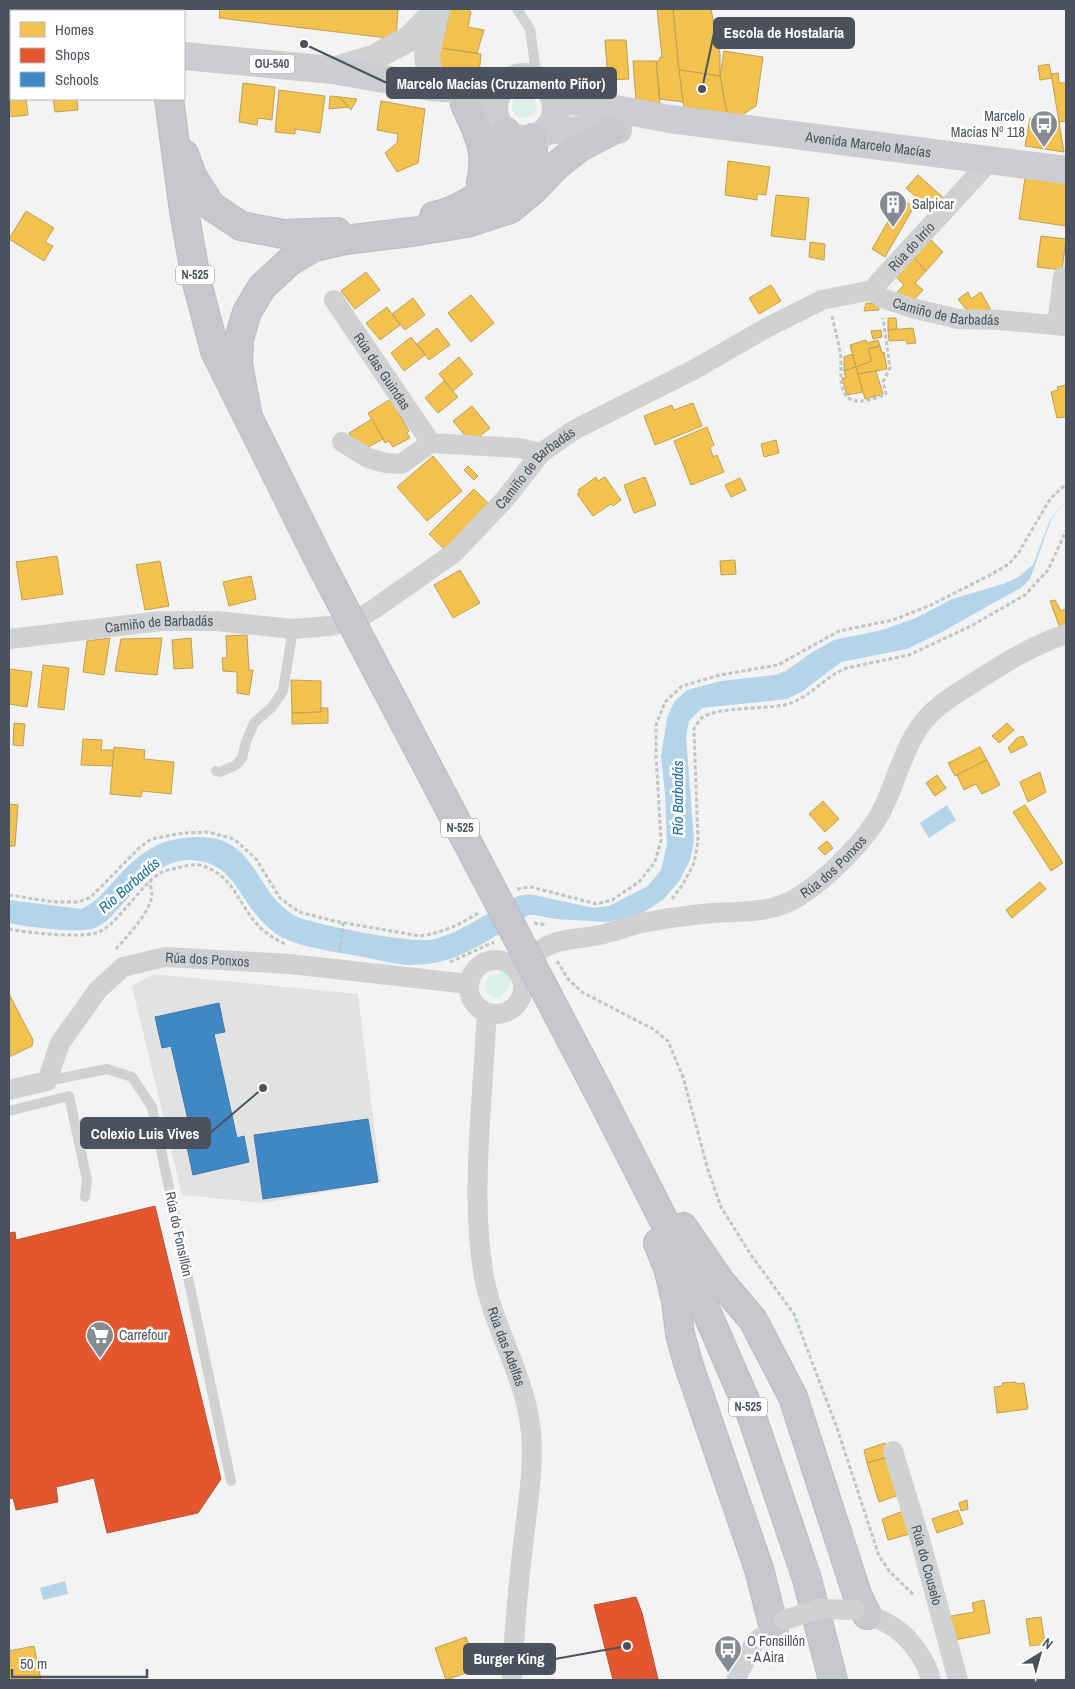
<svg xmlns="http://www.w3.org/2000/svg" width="1075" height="1689" viewBox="0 0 1075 1689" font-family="'Archivo Narrow',sans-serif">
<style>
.education{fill:#e1e2e2}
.green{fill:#daf0e6}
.water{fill:#b3d4e9}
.homes{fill:#f2c14e;stroke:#c0a053}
.shops{fill:#e4572e;stroke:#b6563c}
.schools{fill:#3f88c5;stroke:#4378a6}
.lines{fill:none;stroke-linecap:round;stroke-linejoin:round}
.trunk-casing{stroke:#b9bbc2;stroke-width:30}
.path{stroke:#bdc7c6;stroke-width:3;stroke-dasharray:4 2.5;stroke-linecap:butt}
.service{stroke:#cfd1d3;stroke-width:10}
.minor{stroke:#cfd1d3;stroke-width:20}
.tertiary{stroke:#cfd1d3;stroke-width:26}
.primary{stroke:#cbcdd0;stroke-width:28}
.trunk{stroke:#c6c8cc;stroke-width:28}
.trunk-bridge-casing{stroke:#b9bbc2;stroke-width:30;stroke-linecap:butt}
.minor-bridge{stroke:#cfd1d3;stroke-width:20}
.trunk-bridge{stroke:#c6c8cc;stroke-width:28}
.labels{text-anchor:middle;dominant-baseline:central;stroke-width:5;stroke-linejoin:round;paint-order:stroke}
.shield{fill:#fff;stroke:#81868e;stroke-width:1}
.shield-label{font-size:12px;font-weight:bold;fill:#4b525e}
.poi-label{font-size:14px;fill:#4b525e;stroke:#fff;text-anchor:start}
.street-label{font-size:14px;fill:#4b525e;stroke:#fff}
.water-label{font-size:15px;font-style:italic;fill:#196ba3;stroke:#fff}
.leader{fill:none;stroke:#4b525e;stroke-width:2}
.callout-dot{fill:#4b525e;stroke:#fff;stroke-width:2}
.callout{fill:#4b525e;stroke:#4b525e;stroke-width:2}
.callout-label{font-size:15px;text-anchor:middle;font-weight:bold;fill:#fff}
</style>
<rect width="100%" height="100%" fill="#f3f3f3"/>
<path class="education" d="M154,974L358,994L381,1182L263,1203L182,1195L132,986Z"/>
<g class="green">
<circle cx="524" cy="106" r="12"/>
<path d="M506,966L509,967L514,973L512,982L500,997H493L486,993C484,985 485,981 491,975L498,974Z"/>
</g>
<g class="water">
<path d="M1066,501L1051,520L1030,579L1021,588L1004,597L942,632L907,649L841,662L803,691L787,699L702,708L689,721L686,736L694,841L690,860L680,880L664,899L638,916L606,922L555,919L534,915H529C501,932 471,954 439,962C429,964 419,965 409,965C394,964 378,960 364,957C337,952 308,949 283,938C275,934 266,926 260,919C236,893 232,862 191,860C159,859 138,888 118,909C111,917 103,926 92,929C75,933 27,927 9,923V900L81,909C95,903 103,893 113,882C130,863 150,843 177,839C215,833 237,840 257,873C264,883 270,895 279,903C284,908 291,914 297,917C320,925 414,945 435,939C465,931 491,910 518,896L529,894L594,908L609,906L648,886L661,870L667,844L665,793L661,757L667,717L674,702L687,690L721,681L775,675L786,671L811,653L834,640L882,630L916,618L952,599L1003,584L1017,578L1033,565L1050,520Z"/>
<path d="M947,805L956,820L929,838L920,823Z"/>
<path d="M65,1581L68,1594L43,1600L40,1588Z"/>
</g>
<g class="homes">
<path d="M220,9H398L396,39L219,18Z"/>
<path d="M451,9H467L471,12L468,27L484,30L477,53L440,48Z"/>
<path d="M657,9H673L683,102L660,99L656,61H659L660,57H662Z"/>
<path d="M673,9H711L720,54V76L679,70Z"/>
<path d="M605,40H626L629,79L608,80Z"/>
<path d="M440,48L481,54L478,84L436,74Z"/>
<path d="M724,51L763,57L756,106L742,115L727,113L720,76Z"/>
<path d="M633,61H656L660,104L636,102Z"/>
<path d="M1049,64L1052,78L1040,80L1038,66Z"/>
<path d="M679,70L720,76L727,113L684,108Z"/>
<path d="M1058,73L1059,83H1066V121L1059,122L1051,74Z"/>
<path d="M243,83L275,87L272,120L258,118L257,125L239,122Z"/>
<path d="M9,85H11V99H26L28,115L9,117Z"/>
<path d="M279,90L325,96L320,133L295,129V134L275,132Z"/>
<path d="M330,96L340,97L349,107L329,109Z"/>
<path d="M340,97L357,99L351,110Z"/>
<path d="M53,99H77L78,110L55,112Z"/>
<path d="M381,101L425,109L418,163L397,172L385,153L397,143L398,134L377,130Z"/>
<path d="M1030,118L1059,122L1064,152L1025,146Z"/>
<path d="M728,161L770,167L766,195L757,194V200L725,195Z"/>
<path d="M918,175L946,200L934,213L906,188Z"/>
<path d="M1025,178L1066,183V226L1019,219Z"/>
<path d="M776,195L809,198L805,240L771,236Z"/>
<path d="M901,199L914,207L885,257L872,249Z"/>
<path d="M26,211L54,228L45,242L53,246L44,261L9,239Z"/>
<path d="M1041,236L1066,239L1062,270L1037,267Z"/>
<path d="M928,237L943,252L926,271L911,255Z"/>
<path d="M810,242L825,244L824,260L809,257Z"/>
<path d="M911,255L926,271L915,283L923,290L912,302L895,294L904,285L893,274Z"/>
<path d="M366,272L380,290L355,309L341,291Z"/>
<path d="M771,285L781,301L759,314L749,298Z"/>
<path d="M968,292L971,299L981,292L993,314H970L958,299Z"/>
<path d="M471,295L494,323L471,342L448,313Z"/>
<path d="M413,298L425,315L405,330L392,314Z"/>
<path d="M866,303H877L879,310L864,311Z"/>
<path d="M387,307L400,325L380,340L366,323Z"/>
<path d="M888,318H896L897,329L888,330Z"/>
<path d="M437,328L450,345L429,360L417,344Z"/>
<path d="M913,328L916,343L907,344L906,340L889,341L888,330Z"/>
<path d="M881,330L882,337L873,339L871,331Z"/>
<path d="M411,337L425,355L404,371L391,353Z"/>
<path d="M866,340L867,343L878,340L880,346L868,349L872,361L856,367L850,345Z"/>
<path d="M880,346L882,353L884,352L887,369L858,374L856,367L872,361L868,349Z"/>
<path d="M852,354L856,367L844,371V357Z"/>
<path d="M459,357L473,374L453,391L439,374Z"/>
<path d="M856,367L863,392L847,395L842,378H846L844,371Z"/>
<path d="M876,371L883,394L865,399L858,374Z"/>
<path d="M444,381L458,397L438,413L425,398Z"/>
<path d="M1066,385V417L1057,418L1051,392L1058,390L1057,387Z"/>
<path d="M391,399L409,431L407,433L410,438L393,447L389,441L385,443L368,413Z"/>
<path d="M693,403L702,426L655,445L644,416L672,405L674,410Z"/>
<path d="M472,406L490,428L471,443L453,421Z"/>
<path d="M372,419L383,439L363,450L355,443L349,433Z"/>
<path d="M707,427L714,445L710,447L713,457L717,455L724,472L691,485L674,441Z"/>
<path d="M776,440L779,453L764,457L761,444Z"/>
<path d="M433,456L462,491L427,521L397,487Z"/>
<path d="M468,466L478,476L474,480L464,470Z"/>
<path d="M596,477L598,481L605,477L621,500L613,506L611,504L593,516L577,494L580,492L578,490Z"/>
<path d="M645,477L656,505L634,513L624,485Z"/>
<path d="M740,478L746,490L731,497L725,485Z"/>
<path d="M474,489L493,508L448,553L429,534Z"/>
<path d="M57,556L63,594L22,600L16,562Z"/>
<path d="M735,560L736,574L721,575L720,561Z"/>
<path d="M160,561L169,606L145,610L136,565Z"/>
<path d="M460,570L480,603L453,618L434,585Z"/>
<path d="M251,576L256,599L229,606L223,582Z"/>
<path d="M1055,600L1061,611L1066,609V629L1061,631L1050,601Z"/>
<path d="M247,635L249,670H253L249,695L237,693V672L223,671L222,658H227L226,636Z"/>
<path d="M110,638L104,675L83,672L87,641Z"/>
<path d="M162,638L157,675L115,671L121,639Z"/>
<path d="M191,638L193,668L174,669L172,640Z"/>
<path d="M43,665L69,668L64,710L38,707Z"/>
<path d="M9,669L32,672L27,707L9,704Z"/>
<path d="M291,680L321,681V712L292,713Z"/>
<path d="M321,708H328V723L292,724V713L321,712Z"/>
<path d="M14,723L25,724L23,746L13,745Z"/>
<path d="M1007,723L1014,730L999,743L992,736Z"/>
<path d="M1023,736L1027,745L1011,753L1008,748L1017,738Z"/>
<path d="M83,739L102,740L101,750H114L113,766L81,765Z"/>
<path d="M114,747L145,750L144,759L174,762L171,794L142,791L141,797L110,794Z"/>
<path d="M980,747L987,760L955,776L948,763Z"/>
<path d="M987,760L1000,785L982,794L976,784L964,790L957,775Z"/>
<path d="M1040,772L1046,792L1028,802L1020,782Z"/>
<path d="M937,775L946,788L935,796L926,783Z"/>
<path d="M823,801L839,819L825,832L809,814Z"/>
<path d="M9,804L18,805L15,846H9Z"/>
<path d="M1025,805L1063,863L1051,871L1013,812Z"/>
<path d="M827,841L833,848L825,855L818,848Z"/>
<path d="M1040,882L1046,889L1012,918L1006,910Z"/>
<path d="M9,994L33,1040L32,1046L9,1057Z"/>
<path d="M1016,1382V1384L1024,1383L1028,1409L997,1413L994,1387L1003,1386L1002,1383Z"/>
<path d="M885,1443L888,1457L867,1463L864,1450Z"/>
<path d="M888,1457L899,1495L879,1502L867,1463Z"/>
<path d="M967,1500L968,1509L961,1511L959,1503Z"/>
<path d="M906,1510L913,1533L888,1540L882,1519Z"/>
<path d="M958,1510L963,1524L937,1533L932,1519Z"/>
<path d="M984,1600L990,1633L955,1640L951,1616L974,1612L972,1603Z"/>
<path d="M1041,1617L1045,1644L1030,1646L1026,1619Z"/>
<path d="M466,1637L477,1669L446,1680L435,1648Z"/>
<path d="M34,1646L41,1680H9V1651Z"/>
</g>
<g class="shops">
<path d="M155,1206L221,1479L198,1513L107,1533L94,1478L56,1487L58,1502L16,1510L13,1498L9,1499V1233L15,1232L16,1240Z"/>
<path d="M636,1597L642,1613L658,1679L613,1680L594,1605Z"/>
</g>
<g class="schools">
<path d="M219,1003L225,1032L214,1034L237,1138L244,1136L249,1162L193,1175L187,1147L194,1146L171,1046L162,1048L155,1017Z"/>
<path d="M368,1119L378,1182L263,1199L254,1135Z"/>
</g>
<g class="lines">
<g class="trunk-casing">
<g id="trunk">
<path d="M11,9L13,11"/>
<path d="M163,9V11"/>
<path d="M169,99L184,211L196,279L215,351L322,566"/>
<path d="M465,104C479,135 488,149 481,183"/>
<path d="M184,154L192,176L211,206L241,226L283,234L337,232"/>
<path d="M492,204L509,192L533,150V138"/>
<path d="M434,216C453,213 482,197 494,181C499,175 504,142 506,132"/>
<path d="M248,417L238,364L239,339L247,312L262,287L289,262L314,247L345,240L411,232L467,223L510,209L533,190L556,166L580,147L611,131"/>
<path d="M598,1091L684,1260L751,1414L807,1579L833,1680"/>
<path d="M683,1227L720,1281L753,1320L793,1397L858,1597L867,1615"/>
<path d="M658,1243L669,1271L676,1301L680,1334L688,1363L759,1569L774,1628"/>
</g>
</g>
<g class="path">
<path d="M832,316C835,330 839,344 841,358C841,365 841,371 841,377C841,409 865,403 886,394L883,382L890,368L883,318"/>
<path d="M517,889L531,887L597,904L612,900L639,882L655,862L661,840L656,756V725L665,702L682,686L720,675L778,665L839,631L893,620L931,605L990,575L1009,564L1019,552L1050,499L1066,484"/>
<path d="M9,895L54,902H78L91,897L139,848L151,839L183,833L208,832L234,839L256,859L280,898L299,912L334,921L420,936C442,933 461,924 480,912"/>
<path d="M672,899L683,884L694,863L698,841L694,729C696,725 700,719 703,717C719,707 764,709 784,705C810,699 823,677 847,668L909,655L971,626L1025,595L1048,570L1066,531"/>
<path d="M534,923L547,925"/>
<path d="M9,929C27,933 78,938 96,933C116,928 141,883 162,872C167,870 172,869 177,868C185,866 195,863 203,866C233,876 237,901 256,923C264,933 275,939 287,945"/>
<path d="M116,949C127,936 151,912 152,894C152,891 150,886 150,882"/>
<path d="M340,952L343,923"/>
<path d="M557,961L568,979L582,992L653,1029L668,1041L683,1077L708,1170L721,1207L751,1255L794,1314L837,1428L879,1556L890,1572L915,1596"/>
<path d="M450,962L494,942"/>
</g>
<g class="service">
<path d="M517,9L530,29L535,65L530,77"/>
<path d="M216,771L220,772L236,765L242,758L246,742L254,723L272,707L283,691L293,629"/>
<path d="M47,1081L107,1069L132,1077L152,1107L231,1481"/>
<path d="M9,1111L69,1096L87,1180L85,1197"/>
</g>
<g class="minor">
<path id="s1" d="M873,290L878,283L990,161"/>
<path id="s2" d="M334,300L431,443L518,448L541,453"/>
<path d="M1057,325L1063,277H1066"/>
<path d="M342,442L368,458L386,463L401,464L431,443"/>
<path id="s3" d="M9,639L162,621H216L293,629L330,626L356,620L374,609L454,553L505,499L541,453L574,430L695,369L768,327L822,300L873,290L882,298L912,308L958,319L999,320L1066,326"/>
<circle cx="496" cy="987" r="27"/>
<path id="s4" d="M516,968C526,961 536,952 547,946C563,938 582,939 599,935C614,932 628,926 642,923C662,919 682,916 702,914C735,910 768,916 798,897C827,879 868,839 883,808C896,782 902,753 918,729C931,709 951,697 970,685C1001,665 1031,646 1066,634"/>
<path id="s5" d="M487,1013C485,1049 482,1086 480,1122C477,1174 475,1225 484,1277C494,1330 526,1377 531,1432C534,1467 528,1502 524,1537C518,1585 514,1632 512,1680"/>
<path id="s6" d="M9,1090L47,1081L60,1043L98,990L123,967L165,957L290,964L469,984"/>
<path id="s7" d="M893,1451L920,1539L958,1680"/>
<path d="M855,1610C865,1614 877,1618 887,1623C908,1634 926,1659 931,1680"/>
<path d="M736,1680L738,1674L755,1642L784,1620"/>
</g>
<g class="tertiary">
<path d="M332,70L373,58L410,38L438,9"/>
<path d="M430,87L427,54L437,10"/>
</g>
<g class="primary">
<path d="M9,37L11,36"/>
<path d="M184,56L332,70L430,87L485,91L504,86"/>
<path d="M9,59L11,58"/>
<circle cx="525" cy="108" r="31"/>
<path id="s8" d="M553,94L567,100L670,119L1066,170"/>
<path d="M547,130L611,131L618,130"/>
</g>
<use href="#trunk" class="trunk"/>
<g class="trunk-bridge-casing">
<path id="trunk-bridge" d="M322,566L598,1091"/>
</g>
<path class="minor-bridge" d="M784,1620L819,1609L855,1610"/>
<use href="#trunk-bridge" class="trunk-bridge"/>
</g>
<defs>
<g id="bus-pin" transform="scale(1.4375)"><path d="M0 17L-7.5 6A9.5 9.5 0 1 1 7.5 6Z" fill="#868a92" stroke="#fff"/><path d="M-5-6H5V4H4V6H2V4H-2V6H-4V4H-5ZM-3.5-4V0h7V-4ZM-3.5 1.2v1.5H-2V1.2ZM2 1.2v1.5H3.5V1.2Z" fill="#fff"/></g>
<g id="building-pin" transform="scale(1.4375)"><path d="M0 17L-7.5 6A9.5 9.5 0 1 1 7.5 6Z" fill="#868a92" stroke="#fff"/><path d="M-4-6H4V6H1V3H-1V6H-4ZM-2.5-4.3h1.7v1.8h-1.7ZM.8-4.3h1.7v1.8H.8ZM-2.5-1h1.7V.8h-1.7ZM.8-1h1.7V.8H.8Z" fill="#fff"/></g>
<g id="supermarket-pin" transform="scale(1.4375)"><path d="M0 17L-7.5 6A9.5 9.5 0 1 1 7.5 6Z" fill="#868a92" stroke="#fff"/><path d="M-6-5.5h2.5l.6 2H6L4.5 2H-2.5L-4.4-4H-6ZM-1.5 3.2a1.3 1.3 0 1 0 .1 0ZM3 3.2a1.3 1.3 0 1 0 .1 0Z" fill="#fff"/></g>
</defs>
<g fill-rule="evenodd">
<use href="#bus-pin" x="1044" y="124"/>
<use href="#building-pin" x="893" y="204"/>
<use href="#supermarket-pin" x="100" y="1335"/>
<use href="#bus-pin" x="728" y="1649"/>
</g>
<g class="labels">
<g class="shield">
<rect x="249.5" y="54.5" width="45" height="19" rx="4"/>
<rect x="176" y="265.5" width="38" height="19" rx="4"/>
<rect x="441" y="818.5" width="38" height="19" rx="4"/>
<rect x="729" y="1397.5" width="38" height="19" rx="4"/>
</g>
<g class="shield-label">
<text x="272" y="64">OU-540</text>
<text x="195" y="275">N-525</text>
<text x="460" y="828">N-525</text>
<text x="748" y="1407">N-525</text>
</g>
<g class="poi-label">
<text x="1025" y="116" text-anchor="end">Marcelo<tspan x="1025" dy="16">Macías Nº 118</tspan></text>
<text x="912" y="204">Salpicar</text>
<text x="119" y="1335">Carrefour</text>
<text x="747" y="1641">O Fonsillón<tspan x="747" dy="16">- A Aira</tspan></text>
</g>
<g class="street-label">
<text stroke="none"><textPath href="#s8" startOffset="320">Avenida Marcelo Macías</textPath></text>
<text stroke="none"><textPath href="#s1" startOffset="58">Rúa do Irrio</textPath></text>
<text stroke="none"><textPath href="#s3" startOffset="1051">Camiño de Barbadás</textPath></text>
<text stroke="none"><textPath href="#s2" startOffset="86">Rúa das Guindas</textPath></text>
<text stroke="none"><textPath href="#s3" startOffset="586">Camiño de Barbadás</textPath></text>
<text stroke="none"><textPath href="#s3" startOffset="151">Camiño de Barbadás</textPath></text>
<text stroke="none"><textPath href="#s4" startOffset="342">Rúa dos Ponxos</textPath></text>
<text stroke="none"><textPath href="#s6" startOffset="264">Rúa dos Ponxos</textPath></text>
<text transform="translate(179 1234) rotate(78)">Rúa do Fonsillón</text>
<text stroke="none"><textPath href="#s5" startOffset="338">Rúa das Adelfas</textPath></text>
<text stroke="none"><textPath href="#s7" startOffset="119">Rúa do Couselo</textPath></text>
</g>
<g class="water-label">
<text transform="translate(677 798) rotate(-90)">Río Barbadás</text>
<text transform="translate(129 885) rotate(-41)">Río Barbadás</text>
</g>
</g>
<path class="leader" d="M702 89L714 33M304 44L387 83M263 1088L210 1133M627 1646L555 1659"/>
<g class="callout-dot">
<circle cx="702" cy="89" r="5"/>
<circle cx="304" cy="44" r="5"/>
<circle cx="263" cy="1088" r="5"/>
<circle cx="627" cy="1646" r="5"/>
</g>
<g class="callout">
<rect x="714" y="18" width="140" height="30" rx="5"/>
<rect x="387" y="68" width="229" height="30" rx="5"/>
<rect x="81" y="1118" width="129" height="30" rx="5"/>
<rect x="464" y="1644" width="91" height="30" rx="5"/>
</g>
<g class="callout-label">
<text x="784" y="38">Escola de Hostalaría</text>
<text x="501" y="89">Marcelo Macías (Cruzamento Piñor)</text>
<text x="145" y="1139">Colexio Luis Vives</text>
<text x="509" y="1664">Burger King</text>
</g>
<rect width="1075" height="1689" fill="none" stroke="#4b525e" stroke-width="20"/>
<rect x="10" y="10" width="175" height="90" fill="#ffffff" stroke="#b7babf"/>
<rect x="20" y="22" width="25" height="15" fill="#f2c14e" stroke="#b7babf"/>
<text x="55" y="35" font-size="15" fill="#4b525e">Homes</text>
<rect x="20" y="48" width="25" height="15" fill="#e4572e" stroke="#b7babf"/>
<text x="55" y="60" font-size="15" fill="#4b525e">Shops</text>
<rect x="20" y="72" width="25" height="15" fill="#3f88c5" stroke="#b7babf"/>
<text x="55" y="85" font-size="15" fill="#4b525e">Schools</text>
<g transform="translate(1040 1654) rotate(37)" stroke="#ffffff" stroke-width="4" paint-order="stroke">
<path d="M0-4L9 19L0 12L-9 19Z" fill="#4b525e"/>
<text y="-8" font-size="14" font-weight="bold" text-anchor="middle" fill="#4b525e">N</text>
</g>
<path d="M12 1669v8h135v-8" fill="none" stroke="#4b525e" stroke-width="2.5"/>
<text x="20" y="1669" font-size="15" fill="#4b525e" stroke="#ffffff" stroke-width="4" paint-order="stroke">50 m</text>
</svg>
